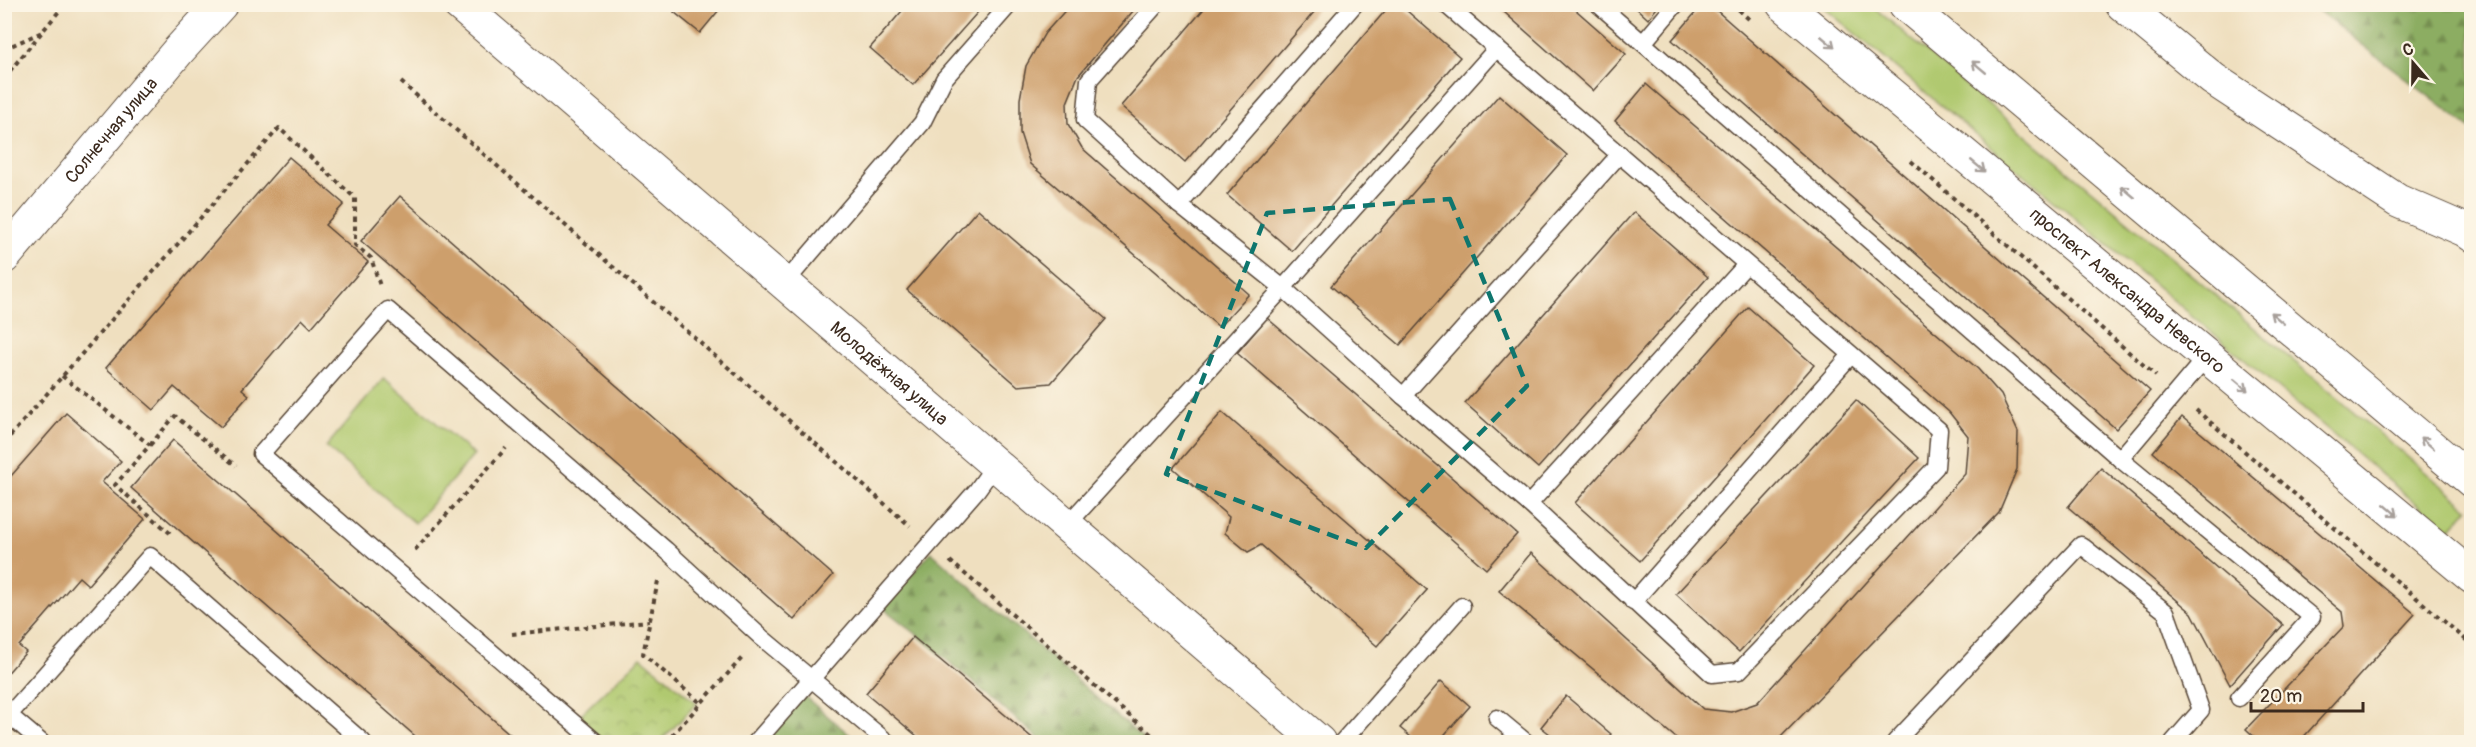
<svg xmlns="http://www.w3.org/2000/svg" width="2476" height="747" viewBox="0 0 2476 747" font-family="Pangolin,sans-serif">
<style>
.grass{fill:#b0c96f;stroke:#767a46;stroke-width:1.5}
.forest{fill:url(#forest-firs);stroke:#646c40;stroke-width:1.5}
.park{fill:url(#park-crowns);stroke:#767a46;stroke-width:1.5}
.building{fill:#cd9f6c}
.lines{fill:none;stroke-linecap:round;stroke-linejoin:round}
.lane-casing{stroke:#564536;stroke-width:19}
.street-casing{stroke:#564536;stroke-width:35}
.secondary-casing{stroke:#564536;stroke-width:35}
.path{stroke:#564536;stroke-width:4;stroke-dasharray:4.5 4.5;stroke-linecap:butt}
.lane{stroke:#fff;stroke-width:16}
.street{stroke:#fff;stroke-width:33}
.secondary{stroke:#fff;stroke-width:33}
.oneway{stroke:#a79f9a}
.marked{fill:none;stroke:#0f766e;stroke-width:4.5;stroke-dasharray:12 8;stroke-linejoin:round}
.labels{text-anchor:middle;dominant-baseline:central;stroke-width:4.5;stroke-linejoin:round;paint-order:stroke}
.street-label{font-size:18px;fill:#3b2a1e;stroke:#fcf5e5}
</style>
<defs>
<pattern id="forest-firs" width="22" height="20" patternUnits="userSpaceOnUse" patternTransform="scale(1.5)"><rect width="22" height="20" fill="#8cad62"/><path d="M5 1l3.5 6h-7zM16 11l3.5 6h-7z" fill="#748d50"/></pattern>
<pattern id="park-crowns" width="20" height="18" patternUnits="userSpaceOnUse" patternTransform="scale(1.5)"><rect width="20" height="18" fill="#b0c96f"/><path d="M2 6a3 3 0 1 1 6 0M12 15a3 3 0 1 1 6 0" fill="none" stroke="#90a35b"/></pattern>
</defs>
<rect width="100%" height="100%" fill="#fcf5e5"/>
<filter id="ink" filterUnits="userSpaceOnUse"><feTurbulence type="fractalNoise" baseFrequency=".0167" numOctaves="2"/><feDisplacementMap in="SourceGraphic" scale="12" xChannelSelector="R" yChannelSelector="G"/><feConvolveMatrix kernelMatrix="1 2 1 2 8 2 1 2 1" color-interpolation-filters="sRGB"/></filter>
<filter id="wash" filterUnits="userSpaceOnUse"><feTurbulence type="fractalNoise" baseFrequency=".008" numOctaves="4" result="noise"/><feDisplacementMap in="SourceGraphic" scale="24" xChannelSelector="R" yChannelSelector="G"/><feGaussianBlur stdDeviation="1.35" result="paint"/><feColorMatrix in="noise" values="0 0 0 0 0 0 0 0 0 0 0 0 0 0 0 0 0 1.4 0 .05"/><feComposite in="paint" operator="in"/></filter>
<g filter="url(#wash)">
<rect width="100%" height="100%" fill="#efdfbf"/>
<g class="grass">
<path d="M1821,5H1871L2468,508L2449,531Z"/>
<path d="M384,378L474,455L415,523L326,447Z"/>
</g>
<g class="forest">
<path d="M2311,5H2471V129Z"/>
<path d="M931,552L1147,742H1043L915,633L883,608Z"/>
<path d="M803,695L858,742H762Z"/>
</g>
<path class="park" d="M641,657L697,703L660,742H605L577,718Z"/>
<g id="blocks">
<g class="building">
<path d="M680,4H724L700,33L674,12Z"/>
<path d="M908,4H985L913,85L870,48Z"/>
<path d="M1071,4H1139L1078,76L1067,103L1068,124L1082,148L1249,294L1219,327L1030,164L1020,133V99L1026,66L1045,33Z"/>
<path d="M1208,4H1321L1185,162L1121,106Z"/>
<path d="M1391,4H1399L1460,57L1292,251L1227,195Z"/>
<path d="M1495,4H1569L1626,54L1593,91Z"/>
<path d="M1632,4H1660L1648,19Z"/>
<path d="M1703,4H1709L2150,391L2116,429L1672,40Z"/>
<path d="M1646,84L1978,369L2001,395L2018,432L2017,469L1999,512L1776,742H1681L1499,591L1531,553L1703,709L1731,712L1757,703L1965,474L1968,436L1949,412L1615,121Z"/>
<path d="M1499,95L1567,155L1400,345L1331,286Z"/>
<path d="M289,157L344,204L325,225L368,262L311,328L302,319L242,389L249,395L221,427L174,387L154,410L106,368Z"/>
<path d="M400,196L833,575L794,620L361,241Z"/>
<path d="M978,209L1106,319L1051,383L1018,386L907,290Z"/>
<path d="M1634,212L1708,277L1538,468L1465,403Z"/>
<path d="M1748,307L1814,365L1640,561L1575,503Z"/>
<path d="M1267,318L1517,534L1486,569L1237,353Z"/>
<path d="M1856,400L1919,458L1739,652L1676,594Z"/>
<path d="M1222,412L1427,590L1377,646L1261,545L1248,552L1225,533L1229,517L1173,468Z"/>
<path d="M66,413L121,461L102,482L145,519L88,585L79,577L19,646L26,652L4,677V484Z"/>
<path d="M2182,417L2415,614L2299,742H2260L2246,729L2344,626L2342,612L2153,452Z"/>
<path d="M173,440L519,742H422L131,488Z"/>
<path d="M2101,468L2283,625L2230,685L2192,613L2068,507Z"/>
<path d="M913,637L1037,742H924L866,693Z"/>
<path d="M1441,681L1470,706L1438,742H1417L1400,728Z"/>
<path d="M1566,696L1611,734L1604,742H1560L1541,727Z"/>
</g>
</g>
</g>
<g filter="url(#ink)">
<use href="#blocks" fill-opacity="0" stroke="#564536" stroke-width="1.5"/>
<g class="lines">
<g class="lane-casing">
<g id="lane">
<path d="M1157,4L1089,80L1085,120L1179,205L1283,288L1497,48"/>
<path d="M1598,4L2120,459L2312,617L2239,698"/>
<path d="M1643,43L1676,4"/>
<path d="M1179,205L1355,4"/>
<path d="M784,284L922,123L944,79L1010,4"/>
<path d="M1403,396L1620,154"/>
<path d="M2120,459L2207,356"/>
<path d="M1529,504L1746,265"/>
<path d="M1066,526L1283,288L1403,396L1529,504L1712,674L1739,671L1936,467L1939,430L1445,4"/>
<path d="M1633,602L1851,355"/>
<path d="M1497,718L1526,742"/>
<path d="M41,742L9,715L150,556L363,742"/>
<path d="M596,742L261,454L388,310L666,550L761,637L887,742"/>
<path d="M756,742L977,490L995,465"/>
<path d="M1342,742L1462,606"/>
<path d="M1895,742L2081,545L2166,612L2201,710L2173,742"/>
</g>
</g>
<g class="street-casing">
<g id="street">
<path id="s1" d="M459,4L1319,742"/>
<path d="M2122,4L2213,79L2398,201L2465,230L2472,235"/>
</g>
</g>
<g class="secondary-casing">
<g id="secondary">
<path id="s2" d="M1783,4L2472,577"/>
<path d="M1905,4L2472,481"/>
<path id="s3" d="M4,257L179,50L221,4"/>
</g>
</g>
<g class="path">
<path d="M1732,4L1750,20"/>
<path d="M4,49L42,32"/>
<path d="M4,78L65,4"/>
<path d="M401,82L910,526"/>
<path d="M1911,161L2156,376"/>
<path d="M62,376L150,445L115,485L170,533"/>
<path d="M2196,410L2472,645"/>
<path d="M4,443L279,128L355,198V245L371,258L380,286"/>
<path d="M150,445L175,416L236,466"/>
<path d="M415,550L506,448"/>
<path d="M950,561L1160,742"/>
<path d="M658,581L643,654L702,704"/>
<path d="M512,634L649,621"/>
<path d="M666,742L742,658"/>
</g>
<use href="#lane" class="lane"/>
<use href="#street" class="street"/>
<use href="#secondary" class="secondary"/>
</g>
<defs><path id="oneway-shaft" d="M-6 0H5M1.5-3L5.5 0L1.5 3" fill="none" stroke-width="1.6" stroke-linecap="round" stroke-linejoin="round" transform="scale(1.5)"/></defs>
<g class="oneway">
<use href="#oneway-shaft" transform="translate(1828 42) rotate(40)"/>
<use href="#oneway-shaft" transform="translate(1979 67) rotate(-140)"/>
<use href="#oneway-shaft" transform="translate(1978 166) rotate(40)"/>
<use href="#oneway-shaft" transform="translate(2128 192) rotate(-140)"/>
<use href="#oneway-shaft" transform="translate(2277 318) rotate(-140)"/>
<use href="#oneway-shaft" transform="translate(2241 385) rotate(40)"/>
<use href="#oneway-shaft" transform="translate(2427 443) rotate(-140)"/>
<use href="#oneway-shaft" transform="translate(2391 510) rotate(40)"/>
</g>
</g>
<path class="marked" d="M1450,199L1527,386L1366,548L1166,474L1267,213Z"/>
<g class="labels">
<g class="street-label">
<text stroke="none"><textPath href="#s3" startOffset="166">Солнечная улица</textPath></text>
<text stroke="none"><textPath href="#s2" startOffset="448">проспект Александра Невского</textPath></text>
<text stroke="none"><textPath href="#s1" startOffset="567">Молодёжная улица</textPath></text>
</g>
</g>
<rect width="2476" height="747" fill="none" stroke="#fcf5e5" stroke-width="24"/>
<g transform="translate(2413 63) rotate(340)" stroke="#fcf5e5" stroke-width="4.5" paint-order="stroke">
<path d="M0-4.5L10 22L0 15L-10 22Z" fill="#3b2a1e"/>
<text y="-9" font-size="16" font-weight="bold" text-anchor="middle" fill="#3b2a1e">С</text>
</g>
<path d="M2251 702v9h112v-9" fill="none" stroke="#3b2a1e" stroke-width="3"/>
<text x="2260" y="702" font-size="18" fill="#3b2a1e" stroke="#fcf5e5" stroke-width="4.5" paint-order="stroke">20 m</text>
</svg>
